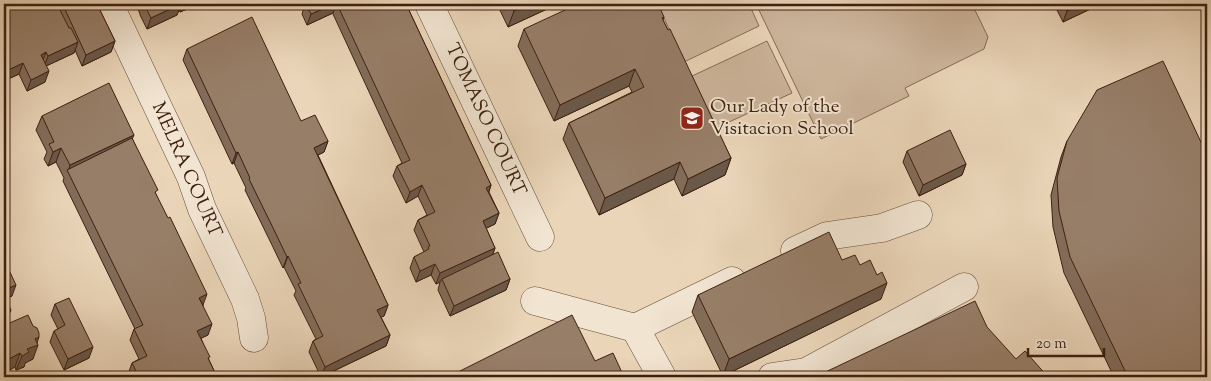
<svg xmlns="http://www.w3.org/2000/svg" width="1211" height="381" viewBox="0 0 1211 381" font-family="'Sorts Mill Goudy',serif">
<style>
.green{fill:#cdb69c;stroke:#866b56}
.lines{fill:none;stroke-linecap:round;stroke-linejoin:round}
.minor-casing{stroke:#694d3b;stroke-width:29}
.minor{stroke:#f1e4d1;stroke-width:28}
.wall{fill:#826c59;stroke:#3e2011}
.shaded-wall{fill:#6a5849;stroke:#3e2011}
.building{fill:#977e68;stroke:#3e2011}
.labels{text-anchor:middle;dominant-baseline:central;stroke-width:4;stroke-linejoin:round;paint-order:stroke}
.poi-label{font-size:19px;fill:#3e2011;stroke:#f1e4d1;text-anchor:start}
.street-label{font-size:19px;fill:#3e2011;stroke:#f1e4d1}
</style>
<rect width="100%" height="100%" fill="#ead5b8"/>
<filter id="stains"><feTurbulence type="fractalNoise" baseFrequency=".004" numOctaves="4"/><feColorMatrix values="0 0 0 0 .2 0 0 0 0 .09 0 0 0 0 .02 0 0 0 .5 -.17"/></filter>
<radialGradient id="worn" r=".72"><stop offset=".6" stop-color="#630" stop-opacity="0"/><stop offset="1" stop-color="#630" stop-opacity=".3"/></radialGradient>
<g class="green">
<path d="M672,4H749L759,26L684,62L660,9Z"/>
<path d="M756,4H972L988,37L984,49L905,88L909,96L821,139Z"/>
<path d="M767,41L792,93L716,128L692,76Z"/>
</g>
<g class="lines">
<g class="minor-casing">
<g id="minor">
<path d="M109,4L191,177L202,209L245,299L251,318L254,338"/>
<path d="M429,4L540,237"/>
<path d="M795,251L827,236L882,228L918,215"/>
<path d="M535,301L635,328L732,281"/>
<path d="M635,328L662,377"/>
<path d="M772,377L806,372L964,287"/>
</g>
</g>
<use href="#minor" class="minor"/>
</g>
<g class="wall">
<path d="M22,4H97L115,41L111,52L82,66L75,50L74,53L46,66L45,82L27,91L19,74L4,81V12Z"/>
<path d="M136,4H199L180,12L179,10L177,15L147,29L140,15V14Z"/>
<path d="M305,4H406L491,185L489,192L499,213L495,224L486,228L495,248L493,254L510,279L506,290L450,316L438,290L440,282L436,284L431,275L416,282L410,268L414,257L424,252L414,230L418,220L427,215L418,196L406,203L393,176L397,166L402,163L333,14V13L307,25L302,14Z"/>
<path d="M497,4H558L508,27Z"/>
<path d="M1054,4H1101L1063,22Z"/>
<path d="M664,17L663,20L731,158L725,175L682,196L674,179L599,215L563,139L569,123L632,92L629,86L554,121L518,46L524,29Z"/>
<path d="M187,49L301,121L328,141L324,152L318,155L388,305L384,316L381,317L390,335L386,346L321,377L309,352L313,341L316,339L294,295L296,291L284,267L283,268L271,243L245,190L246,188L234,163L232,164L183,60Z"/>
<path d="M42,116L132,138L203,305L208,335L201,338L209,360L217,377H130L128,374L132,363L139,359L130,340L134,329H135L63,181L64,178L56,162L48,166L44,159L47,152L36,130Z"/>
<path d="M1067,141L1207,377H1114L1064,273L1053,227L1051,195L1061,157Z"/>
<path d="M907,151L966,164L962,175L919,196L903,162Z"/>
<path d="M842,260L860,265L877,275L881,299L723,376L692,312L698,295Z"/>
<path d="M4,270L12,296L5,299V324L37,342L33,359L25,363L24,367L16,370L15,367L6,372L4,377Z"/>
<path d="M55,304L89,358L64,370L50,342L54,331L58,329L51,315Z"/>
</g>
<g class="shaded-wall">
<path d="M181,4L177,15L147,29L151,18Z"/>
<path d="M184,4H199L180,12Z"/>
<path d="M334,4H337L333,13L307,25L311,14Z"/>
<path d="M529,4H558L508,27L514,11Z"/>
<path d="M1082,4H1101L1063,22L1067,11Z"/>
<path d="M115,41L111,52L82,66L86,55Z"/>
<path d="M78,42L74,53L44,67L48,56Z"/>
<path d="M46,52L42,63L41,55Z"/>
<path d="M23,63L19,74L4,81V72Z"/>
<path d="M635,69L629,86L554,121L560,105Z"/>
<path d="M49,71L45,82L27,91L31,80Z"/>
<path d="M134,135L128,149L68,172L70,165Z"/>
<path d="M328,141L324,152L310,159L314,148Z"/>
<path d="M61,148L56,162L48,166L53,152Z"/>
<path d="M238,152L234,163L232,164L236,153Z"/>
<path d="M731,158L725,175L682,196L688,179Z"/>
<path d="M680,162L674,179L599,215L605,198Z"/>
<path d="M966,164L962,175L919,196L923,185Z"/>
<path d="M422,185L418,196L406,203L410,192Z"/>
<path d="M491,185L487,196L486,188Z"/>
<path d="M499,213L495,224L479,232L483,221Z"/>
<path d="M495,248L491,259L442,279L440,282L436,284L440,273Z"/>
<path d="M288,256L284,267L283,268L287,257Z"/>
<path d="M435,264L431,275L416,282L420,271Z"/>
<path d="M510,279L506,290L450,316L454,306Z"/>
<path d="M887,283L881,299L723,376L729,359Z"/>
<path d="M16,285L12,296L4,299V301V290Z"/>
<path d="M207,294L203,305L199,298Z"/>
<path d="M388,305L384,316L373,321L377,310Z"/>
<path d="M11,310L5,324L4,325V313Z"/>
<path d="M212,324L208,335L193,342L197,331Z"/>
<path d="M390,335L386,346L321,377L325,367Z"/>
<path d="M39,337L36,346L38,345L33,359L25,363L24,367L16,370L22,356L35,339Z"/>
<path d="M93,347L89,358L64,370L68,359Z"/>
<path d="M20,353L15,367L4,373V364L9,359Z"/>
</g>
<g class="building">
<path d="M22,4H97L115,41L86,55L63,5L60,10L69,28H71L78,42L48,56L46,52L41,55L49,71L31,80L23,63L4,72V28L5,27L4,24V12Z"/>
<path d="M144,4H181L151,18Z"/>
<path d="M306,4H334L311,14Z"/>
<path d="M337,4H406L491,185L486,188L499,213L483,221L495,248L440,273L435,264L420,271L414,257L429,249L428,247L430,246L418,220L435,212L422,185L410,192L397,166L410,160Z"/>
<path d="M511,4H529L514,11Z"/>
<path d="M578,4H658L664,17L662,18L668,30L670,29L731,158L688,179L680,162L605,198L569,123L644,87L635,69L560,105L524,29Z"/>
<path d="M1064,4H1082L1067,11Z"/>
<path d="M252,17L301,121L315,115L328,141L314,148L388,305L377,310L390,335L325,367L313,341L323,336L298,284L301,283L288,256L287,257L275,232L249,179L250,178L238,152L236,153L187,49Z"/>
<path d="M1163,61L1207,155V377H1128L1070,257L1059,211L1057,178L1067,141L1097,90Z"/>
<path d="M109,83L134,135L70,165L61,148L53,152L49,144L54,142L42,116Z"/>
<path d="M950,130L966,164L923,185L907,151Z"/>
<path d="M132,138L158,190L155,192L168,218L170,217L207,294L199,298L212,324L197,331L210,357L208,358L217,377H139L132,363L147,356L134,329L143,325L67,170Z"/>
<path d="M829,232L842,260L855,255L860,265L870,260L877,275L882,272L887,283L729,359L698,295Z"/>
<path d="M498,252L510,279L454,306L442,279Z"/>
<path d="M8,268L16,285L4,290V270Z"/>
<path d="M5,297L11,310L4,313V298Z"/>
<path d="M69,298L93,347L68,359L54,331L65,325L55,304Z"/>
<path d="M975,301L987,327L1016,359L1025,351L1048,377H815Z"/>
<path d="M28,315L33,326L37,328L39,333V337L35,339L38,345L27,349L29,352L22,356L20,353L9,359L6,363L4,364V322L5,325Z"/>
<path d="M572,315L595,361L613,353L624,377H448Z"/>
<path d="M4,366L9,377H4Z"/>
</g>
<defs>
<g id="school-square" transform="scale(1.25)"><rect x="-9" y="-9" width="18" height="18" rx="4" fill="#8f2418" stroke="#f1e4d1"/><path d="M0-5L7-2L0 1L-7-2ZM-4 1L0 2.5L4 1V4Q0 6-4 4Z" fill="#fff"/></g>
</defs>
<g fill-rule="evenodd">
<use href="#school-square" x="692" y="118"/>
</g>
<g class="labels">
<g class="poi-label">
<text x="710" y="107">Our Lady of the<tspan x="710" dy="22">Visitacion School</tspan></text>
</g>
<g class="street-label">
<text transform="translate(485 120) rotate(65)">TOMASO COURT</text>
<text transform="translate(186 170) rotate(66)">MELRA COURT</text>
</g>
</g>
<rect width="1211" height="381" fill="none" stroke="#ead5b8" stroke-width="20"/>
<rect x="5" y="5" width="1201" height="371" fill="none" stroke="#3e2011" stroke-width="2.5"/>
<rect x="10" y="10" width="1191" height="361" fill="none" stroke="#3e2011"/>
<path d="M1028 348v8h76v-8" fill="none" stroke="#3e2011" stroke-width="2.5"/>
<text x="1036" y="348" font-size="15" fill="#3e2011" stroke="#f1e4d1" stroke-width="4" paint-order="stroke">20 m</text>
<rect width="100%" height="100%" filter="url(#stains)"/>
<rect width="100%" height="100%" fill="url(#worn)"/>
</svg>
